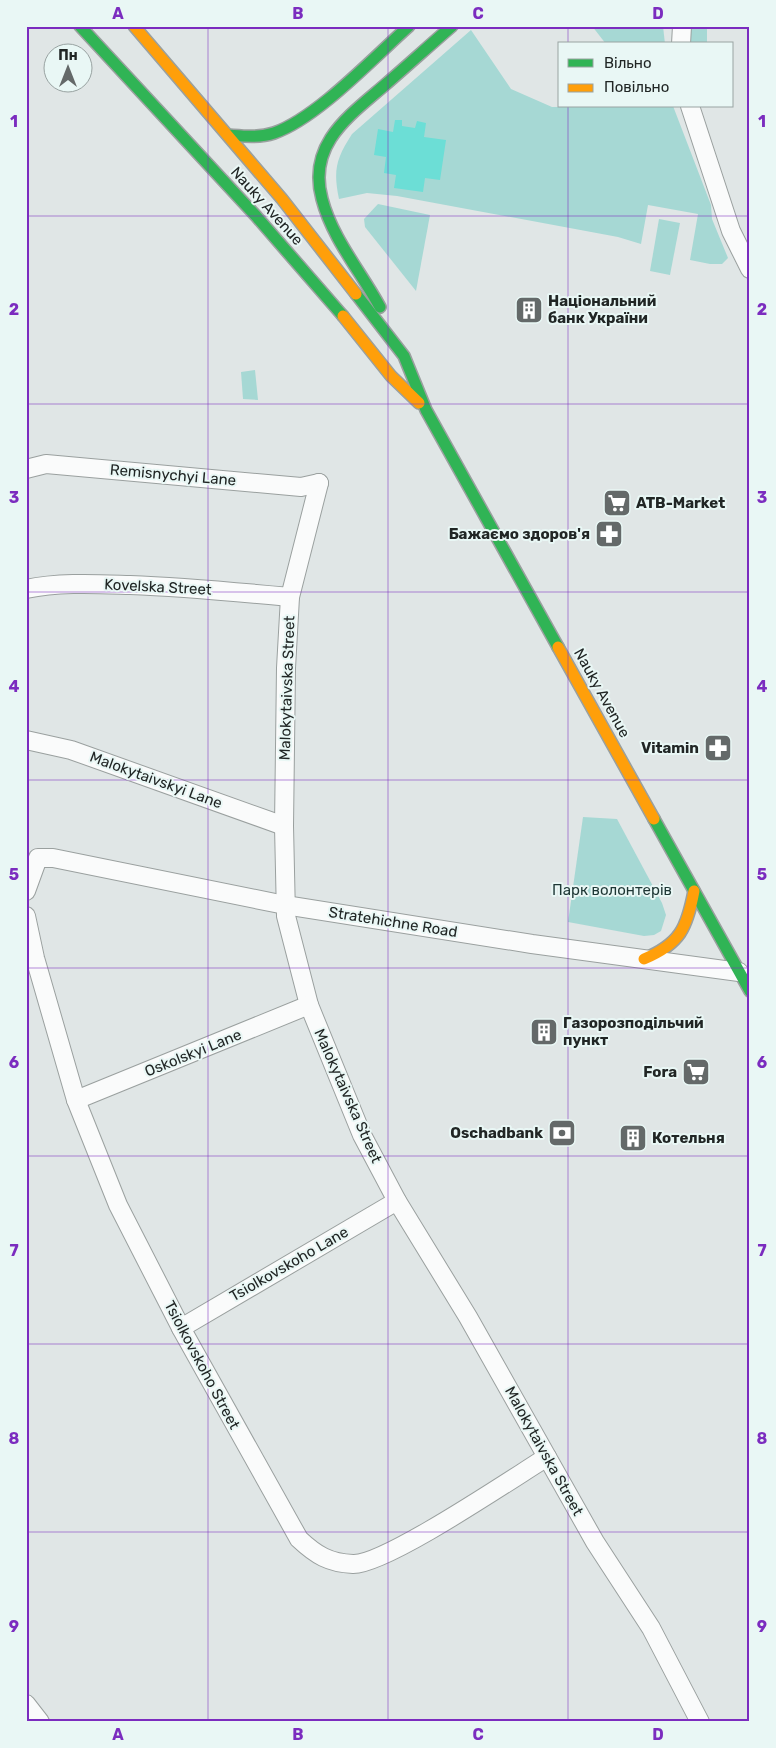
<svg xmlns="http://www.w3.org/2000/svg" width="776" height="1748" viewBox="0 0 776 1748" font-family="Rubik,sans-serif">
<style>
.green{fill:#a6d8d4}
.water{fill:#6cded6}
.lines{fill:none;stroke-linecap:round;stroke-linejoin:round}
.street-casing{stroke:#9aa09f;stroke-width:20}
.fast-casing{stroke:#9aa09f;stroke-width:14}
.slow-casing{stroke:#9aa09f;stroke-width:14}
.street{stroke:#fafbfb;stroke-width:18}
.fast{stroke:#30b455;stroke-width:11}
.slow{stroke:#ff9f0a;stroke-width:11}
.grid{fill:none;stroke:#7b2cbf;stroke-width:1;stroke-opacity:0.55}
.labels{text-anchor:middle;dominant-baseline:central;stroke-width:4;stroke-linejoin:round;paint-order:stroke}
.street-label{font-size:15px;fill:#212625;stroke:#e9f7f5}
.poi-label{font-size:15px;font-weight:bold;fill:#212625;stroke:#e9f7f5;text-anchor:start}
.park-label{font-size:15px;fill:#1e3735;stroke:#e9f7f5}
.neatline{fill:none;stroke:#7b2cbf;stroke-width:2}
.grid-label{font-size:16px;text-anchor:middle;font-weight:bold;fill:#7b2cbf}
</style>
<rect width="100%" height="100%" fill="#e0e6e6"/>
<g class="green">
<path d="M592,26H663L665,44H606Z"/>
<path d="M687,26H707V44H688Z"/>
<path d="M471,30L511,89L552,107L673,106L711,205L712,219L728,258L722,264H710L690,260L698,214L648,205L641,244L618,237L397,196L367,193L339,199C333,170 336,159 352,134Z"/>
<path d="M378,204L430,215L416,291L365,227L364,219Z"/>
<path d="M659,219L680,223L670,275L650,271Z"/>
<path d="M255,370L258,400L243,399L241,372Z"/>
<path d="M583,817L617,819L662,903L666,915L661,931L654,935L644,936L568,922Z"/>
</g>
<path class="water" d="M395,120H402V126L415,128L417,121L426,123L424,137L446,140L440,180L425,178L423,192L394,188L396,175L384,173L386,157L374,155L378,129L393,132Z"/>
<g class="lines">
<g class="street-casing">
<g id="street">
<path d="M681,44L682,26"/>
<path d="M690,106L731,231L750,269"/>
<path d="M26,469L46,464L301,487L319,483"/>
<path d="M319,483L290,597L286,668L284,826L286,916L309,1005L362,1135L397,1201L468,1317L595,1542L651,1628L700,1722"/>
<path d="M26,589C60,582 96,584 130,585C183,587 237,592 290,597"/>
<path d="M26,740L71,750L284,826"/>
<path d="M26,891L38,858H53L285,905L532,944L739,972"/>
<path d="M26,916L35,958L76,1100L118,1205L181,1328L299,1539C316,1555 329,1563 353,1564C385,1565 513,1478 547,1457"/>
<path d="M76,1100L309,1005"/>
<path d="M181,1328L397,1201"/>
<path d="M26,1704L40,1722"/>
</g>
</g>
<g class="fast-casing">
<g id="fast">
<path d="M80,26L256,216L343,316"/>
<path d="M228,135C243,136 259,138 274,133C317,118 373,58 409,26"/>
<path d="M356,294L404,356L426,410L558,647"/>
<path d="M380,307C361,272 332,238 322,199C307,144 349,116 386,84C408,65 430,45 452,26"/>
<path d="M654,819L750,991"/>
</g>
</g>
<g class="slow-casing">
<g id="slow">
<path d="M134,26L282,199L356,294"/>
<path d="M343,316L391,376L419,403"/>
<path d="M558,647L654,819"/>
<path d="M644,959C680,944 687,928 694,891"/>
</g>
</g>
<use href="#street" class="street"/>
<use href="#fast" class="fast"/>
<use href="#slow" class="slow"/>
</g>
<path class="grid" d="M208,26V1722M388,26V1722M568,26V44M568,106V1722M26,216H750M26,404H750M26,592H750M26,780H750M26,968H750M26,1156H750M26,1344H750M26,1532H750"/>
<defs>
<g id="building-square" transform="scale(1.4375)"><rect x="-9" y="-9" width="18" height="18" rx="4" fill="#646969" stroke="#e9f7f5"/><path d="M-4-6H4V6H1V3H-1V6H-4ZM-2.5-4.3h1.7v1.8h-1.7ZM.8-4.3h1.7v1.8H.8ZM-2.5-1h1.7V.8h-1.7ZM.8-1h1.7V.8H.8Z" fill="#fff"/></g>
<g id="supermarket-square" transform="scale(1.4375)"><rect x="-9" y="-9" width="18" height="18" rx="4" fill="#646969" stroke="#e9f7f5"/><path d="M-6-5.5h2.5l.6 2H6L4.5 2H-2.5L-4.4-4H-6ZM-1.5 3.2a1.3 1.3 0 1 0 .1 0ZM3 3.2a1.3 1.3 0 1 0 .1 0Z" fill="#fff"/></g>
<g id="pharmacy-square" transform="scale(1.4375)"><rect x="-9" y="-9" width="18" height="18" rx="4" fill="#646969" stroke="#e9f7f5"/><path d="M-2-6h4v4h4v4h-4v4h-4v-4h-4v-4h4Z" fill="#fff"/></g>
<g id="bank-square" transform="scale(1.4375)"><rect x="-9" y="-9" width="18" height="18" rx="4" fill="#646969" stroke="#e9f7f5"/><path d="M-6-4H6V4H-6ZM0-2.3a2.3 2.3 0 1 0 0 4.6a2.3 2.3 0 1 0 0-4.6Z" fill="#fff"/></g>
</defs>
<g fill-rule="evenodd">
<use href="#building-square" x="529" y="310"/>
<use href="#supermarket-square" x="617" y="503"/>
<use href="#pharmacy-square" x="609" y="534"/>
<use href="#pharmacy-square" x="718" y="748"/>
<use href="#building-square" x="544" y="1032"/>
<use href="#supermarket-square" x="696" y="1072"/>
<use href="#bank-square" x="562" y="1133"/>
<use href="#building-square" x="633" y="1138"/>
</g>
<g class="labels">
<g class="street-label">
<text transform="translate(267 206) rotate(48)">Nauky Avenue</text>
<text transform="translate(173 475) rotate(5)">Remisnychyi Lane</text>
<text transform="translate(158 587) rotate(3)">Kovelska Street</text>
<text transform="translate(287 688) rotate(-88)">Malokytaivska Street</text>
<text transform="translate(602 693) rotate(61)">Nauky Avenue</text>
<text transform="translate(156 780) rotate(20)">Malokytaivskyi Lane</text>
<text transform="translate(393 922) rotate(9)">Stratehichne Road</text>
<text transform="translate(193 1053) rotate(-22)">Oskolskyi Lane</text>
<text transform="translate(348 1096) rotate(66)">Malokytaivska Street</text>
<text transform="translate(289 1264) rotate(-30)">Tsiolkovskoho Lane</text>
<text transform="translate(202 1365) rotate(62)">Tsiolkovskoho Street</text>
<text transform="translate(544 1451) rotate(61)">Malokytaivska Street</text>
</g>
<g class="poi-label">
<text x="548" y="301">Національний<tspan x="548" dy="17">банк України</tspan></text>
<text x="636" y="503">ATB-Market</text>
<text x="590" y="534" text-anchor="end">Бажаємо здоров'я</text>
<text x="699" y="748" text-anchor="end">Vitamin</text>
<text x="563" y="1023">Газорозподільчий<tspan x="563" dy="17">пункт</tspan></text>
<text x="677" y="1072" text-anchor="end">Fora</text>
<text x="543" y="1133" text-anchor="end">Oschadbank</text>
<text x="652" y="1138">Котельня</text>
</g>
<g class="park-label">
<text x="612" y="890">Парк волонтерів</text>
</g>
</g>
<rect width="776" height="1748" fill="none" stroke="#e9f7f5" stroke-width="55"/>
<rect x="558" y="42" width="175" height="65" fill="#e9f7f5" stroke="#99a3a2"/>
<rect x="568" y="59" width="25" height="8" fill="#30b455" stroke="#99a3a2"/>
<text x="604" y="68" font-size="15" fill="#212625">Вільно</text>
<rect x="568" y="84" width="25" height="8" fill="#ff9f0a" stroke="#99a3a2"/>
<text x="604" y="92" font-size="15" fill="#212625">Повільно</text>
<g transform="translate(68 68)"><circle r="24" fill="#e9f7f5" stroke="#99a3a2"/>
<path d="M0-4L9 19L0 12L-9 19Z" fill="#646969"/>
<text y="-8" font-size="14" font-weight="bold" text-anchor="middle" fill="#212625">Пн</text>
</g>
<rect x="28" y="28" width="720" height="1692" class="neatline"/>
<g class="grid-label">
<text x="118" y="19">A</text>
<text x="298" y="19">B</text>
<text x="478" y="19">C</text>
<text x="658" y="19">D</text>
<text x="14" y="127">1</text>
<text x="762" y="127">1</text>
<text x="14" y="315">2</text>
<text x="762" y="315">2</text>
<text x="14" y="503">3</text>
<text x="762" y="503">3</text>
<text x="14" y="692">4</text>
<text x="762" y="692">4</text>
<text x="14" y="880">5</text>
<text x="762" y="880">5</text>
<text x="14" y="1068">6</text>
<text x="762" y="1068">6</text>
<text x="14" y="1256">7</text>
<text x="762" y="1256">7</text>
<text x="14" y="1444">8</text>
<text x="762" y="1444">8</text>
<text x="14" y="1632">9</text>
<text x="762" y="1632">9</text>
<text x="118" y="1740">A</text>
<text x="298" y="1740">B</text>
<text x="478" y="1740">C</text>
<text x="658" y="1740">D</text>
</g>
</svg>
